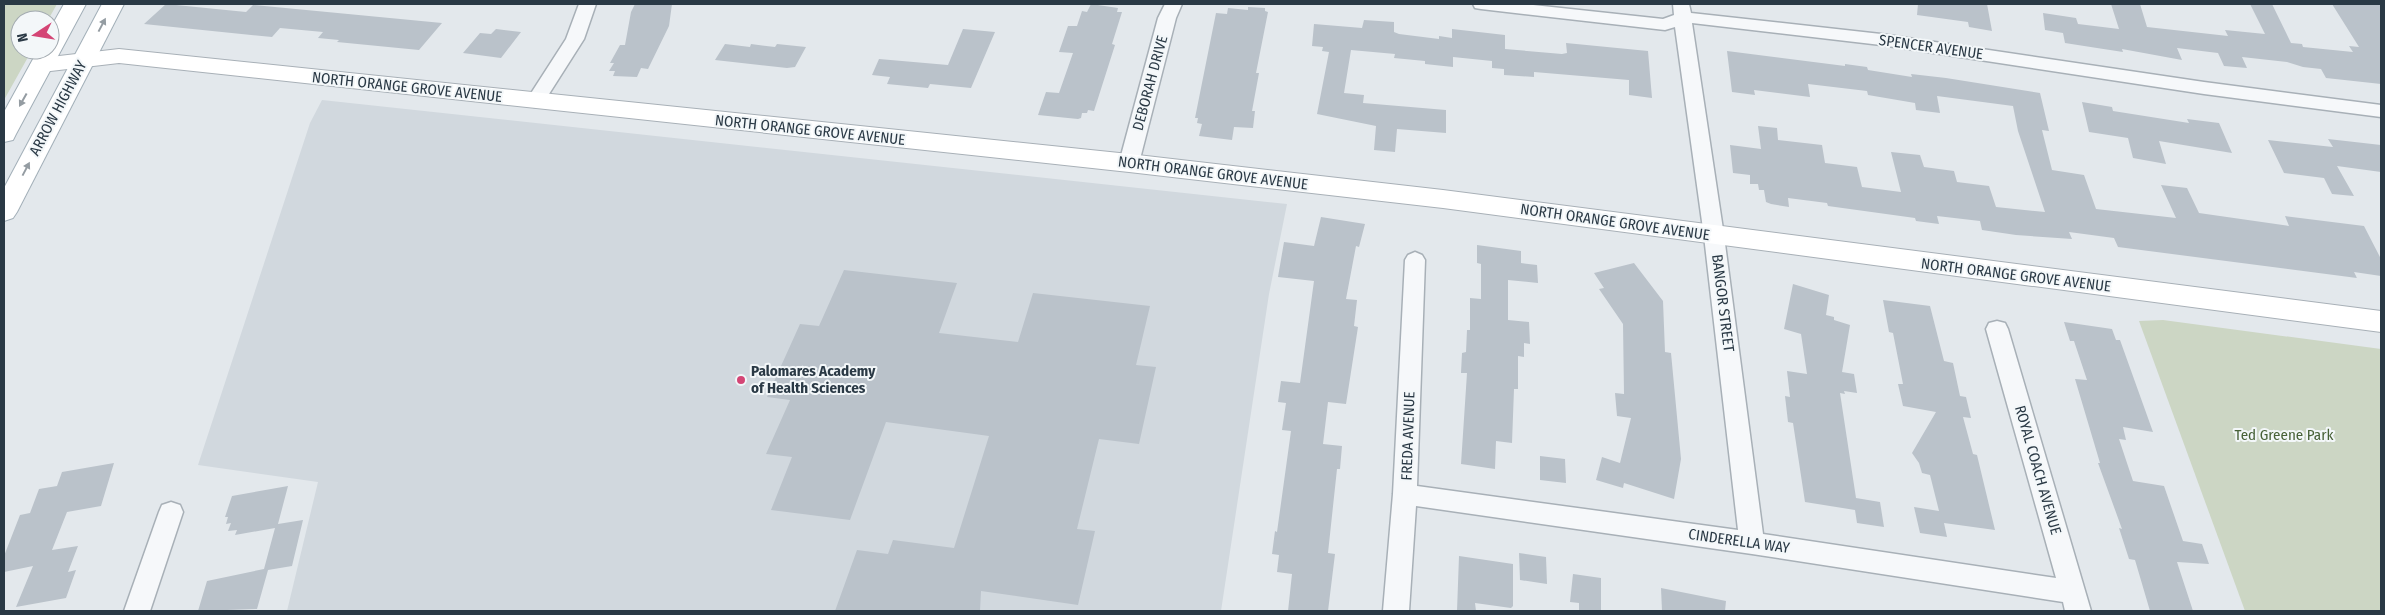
<svg xmlns="http://www.w3.org/2000/svg" width="2385" height="615" viewBox="0 0 2385 615" font-family="'Fira Sans Condensed',sans-serif">
<style>
.built{fill:#d1d8de}
.green{fill:#ccd6c4}
.building{fill:#bac2ca}
.lines{fill:none;stroke-linecap:round;stroke-linejoin:round}
.minor-casing{stroke:#a8b0b7;stroke-width:3}
.secondary-casing{stroke:#a8b0b7;stroke-width:2}
.primary-casing{stroke:#a2afb8;stroke-width:2}
.minor{fill:#f6f8fa;fill-rule:evenodd}
.secondary{fill:#fff;fill-rule:evenodd}
.primary{fill:#fff;fill-rule:evenodd}
.oneway{fill:#949ca2}
.poi-dot{fill:#d44575;stroke:#f3f7f9;stroke-width:2}
.labels{text-anchor:middle;dominant-baseline:central;stroke-width:4;stroke-linejoin:round;paint-order:stroke}
.street-label{font-size:15px;fill:#2a3945;stroke:#f3f7f9}
.poi-label{font-size:15px;font-weight:bold;fill:#2a3945;stroke:#f3f7f9;text-anchor:start}
.park-label{font-size:15px;fill:#476137;stroke:#f3f7f9}
</style>
<rect width="100%" height="100%" fill="#e3e8ec"/>
<path class="built" d="M322,100L1287,204L1269,294L1221,611H287L318,482L198,465L310,123Z"/>
<g class="green">
<path d="M4,4H57L48,20H20V50H32L4,100Z"/>
<path d="M2163,320L2381,349V611H2245L2139,321Z"/>
</g>
<g class="building">
<path d="M166,4L246,12L253,5L442,23L419,50L337,42L339,40L318,38L323,32L280,28L272,37L144,24Z"/>
<path d="M635,4H672L669,26L648,69L641,68L637,77L613,76L615,71H609L614,63H610L620,45H625L631,12Z"/>
<path d="M1091,4L1118,8L1117,12H1122L1112,44L1115,45L1094,111L1088,110L1087,113H1082L1081,118L1078,119L1038,115L1046,92L1059,93L1073,53L1059,52L1068,26H1077L1082,11L1087,12Z"/>
<path d="M1918,4H1987L1992,31L1969,27L1968,22L1917,15Z"/>
<path d="M2111,4H2140L2147,27L2228,36L2225,30L2265,34L2250,4H2272L2291,43L2302,44L2303,47L2353,52L2349,46L2359,47L2332,4H2381V84L2326,78L2321,69L2303,67L2287,62L2242,57L2247,68L2224,66L2218,53L2177,48L2182,60L2122,49L2123,52L2097,48L2065,43L2063,33L2045,30L2043,13L2076,18L2078,24L2119,29Z"/>
<path d="M1248,7L1265,8V11L1268,12L1256,73H1259L1252,111H1255L1253,128L1234,127L1232,140L1199,136L1202,124L1197,123L1198,118H1195L1216,13L1227,14L1228,8L1248,10Z"/>
<path d="M1364,20L1394,22V32L1399,34L1439,39V36L1452,38V29L1505,35V49L1562,54L1567,53L1566,43L1648,51L1652,98L1629,95V80L1534,72V77L1504,75V69L1492,68V61L1453,57V67L1425,64V61L1394,58L1395,54L1351,50L1344,93L1364,95L1363,103L1446,110V133L1397,129L1395,152L1374,150L1376,126L1317,114L1329,52L1322,51L1323,47L1312,46L1314,24L1362,28Z"/>
<path d="M496,29L521,32L501,58L463,53L480,33L491,34Z"/>
<path d="M963,29L995,32L971,88L930,84L928,88L887,84L890,77L872,75L879,59L948,65Z"/>
<path d="M725,44L750,47L751,44L775,47L777,44L806,47L795,67L787,68L715,60Z"/>
<path d="M1727,51L1845,66V64L1867,67L1868,70L1912,77L1911,74L1946,78L2040,93L2049,131L2042,130L2052,170L2084,175L2096,209L2176,218L2161,185L2187,188L2199,213L2289,226L2285,216L2364,226L2381,259V276L2354,272L2357,278L2118,247L2114,238L2069,232L2072,239L2016,235L1982,230L1980,221L1937,216L1939,224L1916,221L1915,218L1828,206L1827,203L1788,198L1789,207L1771,204L1766,202L1764,190H1759L1758,184H1750V175L1733,173L1730,145L1761,149L1758,126L1777,128L1778,140L1822,145L1825,163L1857,167L1862,187L1901,192L1891,152L1920,155L1924,167L1954,171L1957,182L1989,186L1996,207L2045,212L2018,131L2013,106L1937,96L1940,113L1916,110L1915,103L1868,95L1867,91L1808,84L1810,97L1754,90L1755,95L1732,92Z"/>
<path d="M2082,102L2112,107L2113,111L2189,123L2187,119L2219,123L2232,153L2159,141L2166,164L2133,158L2128,138L2089,132Z"/>
<path d="M2328,139L2381,145V172L2337,166L2354,196L2332,194L2324,178L2284,173L2268,140L2333,147Z"/>
<path d="M1321,217L1365,224L1359,247L1356,246L1346,299L1357,300L1354,326L1358,327L1346,404L1328,402L1323,444L1342,446L1340,469H1337L1328,553L1335,554L1328,611H1288L1292,574L1277,572L1279,555L1272,554L1275,531L1277,532L1291,431L1282,430L1286,403L1278,402L1281,381L1300,383L1314,281L1278,277L1284,242L1314,246Z"/>
<path d="M1477,245L1521,251V263L1537,265L1538,283L1508,280V320L1529,322L1530,344L1524,343V357L1518,356V389H1514L1512,443L1496,441L1495,469L1461,464L1467,373H1461L1462,353L1466,352L1467,330H1470V298L1481,299V264L1477,263Z"/>
<path d="M1634,263L1663,301L1665,352L1671,353L1681,459L1674,499L1624,483L1623,488L1596,480L1602,457L1620,463L1631,418L1617,416L1615,393L1624,394L1623,324L1599,289L1604,288L1594,273Z"/>
<path d="M844,270L957,283L939,333L1018,342L1033,293L1150,306L1136,365L1156,367L1139,444L1099,439L1077,529L1095,531L1078,605L981,591L980,611H835L857,550L888,554L893,540L954,548L989,436L886,422L850,520L771,510L792,457L766,454L790,400L767,397L800,324L819,326Z"/>
<path d="M1793,284L1829,295L1826,315L1834,317V320L1850,325L1842,372L1854,374L1857,393L1844,391L1845,394L1840,393L1856,498L1880,502L1884,527L1857,523L1855,510L1805,502L1793,423L1788,422L1785,396L1790,397L1787,371L1807,374L1801,334L1784,329Z"/>
<path d="M1883,300L1930,306L1944,361L1953,363L1960,396L1966,397L1971,418L1963,417L1973,454L1977,455L1995,530L1944,523L1947,537L1920,533L1914,507L1939,511L1930,475L1922,473L1919,463L1912,453L1936,412L1903,406L1898,384H1903L1893,333L1889,332Z"/>
<path d="M2064,322L2112,329L2116,340H2120L2153,432L2123,427L2126,440L2119,439L2133,481L2164,486L2183,541L2202,544L2209,564L2177,562L2193,611H2150L2135,560L2129,559L2119,528L2122,529L2098,463H2100L2075,379L2087,380L2074,341H2070Z"/>
<path d="M1540,456L1565,459L1566,483L1540,480Z"/>
<path d="M114,463L101,506L67,512L52,550L78,546L68,572L76,570L66,598L16,607L33,566L4,572V556L20,515L30,513L39,489L57,486L62,472Z"/>
<path d="M288,486L278,524L303,520L292,566L268,570L257,609L198,611L207,581L264,569L275,528L235,535L237,530L228,531L231,523L226,524L228,517H225L232,496Z"/>
<path d="M1519,553L1546,557L1547,584L1520,580Z"/>
<path d="M1459,556L1513,564V606L1511,608L1475,603L1476,611H1457Z"/>
<path d="M1573,574L1601,578V611H1579V603L1570,602Z"/>
<path d="M1661,588L1726,601L1725,611H1662Z"/>
</g>
<g class="lines">
<g class="minor-casing">
<g id="minor">
<path d="M579,4H596L584,39L542,105L535,107L528,105L526,101L566,39Z"/>
<path d="M1165,4H1182L1176,18L1139,163L1136,168L1129,170L1122,168L1119,163L1158,18Z"/>
<path d="M1473,4H1524L1663,19L1674,15L1673,4H1689L1691,13L1881,34L2204,82L2381,105V117L2204,94L1881,45L1692,23L1724,236L1763,534L2056,578L1986,329L1989,323L1997,321L2005,323L2008,329L2091,611H2065L2063,602L1752,554L1416,506L1409,611H1383L1393,494L1405,260L1408,255L1415,252L1422,255L1425,260L1417,486L1738,530L1704,236L1675,27L1665,30L1481,9L1475,8Z"/>
<path d="M171,502L180,505L183,512L150,611H124L159,512L162,505Z"/>
</g>
</g>
<g class="secondary-casing">
<path id="secondary" d="M119,49L1129,154L1443,190L2381,311V332L1443,208L1129,172L119,63L42,72L34,70L30,65L34,60L42,58Z"/>
</g>
<g class="primary-casing">
<g id="primary">
<path d="M64,4H86L16,134L13,140L4,142V112L38,50H50V29Z"/>
<path d="M102,4H124L17,212L13,218L4,221V188Z"/>
</g>
</g>
<use href="#minor" class="minor"/>
<use href="#secondary" class="secondary"/>
<use href="#primary" class="primary"/>
</g>
<defs><path id="oneway-solid" d="M-6-.8H1V-3.2L6.5 0L1 3.2V.8H-6Z" transform="scale(1.25)"/></defs>
<g class="oneway">
<use href="#oneway-solid" transform="translate(102 25) rotate(-62)"/>
<use href="#oneway-solid" transform="translate(23 100) rotate(119)"/>
<use href="#oneway-solid" transform="translate(26 169) rotate(-62)"/>
</g>
<circle class="poi-dot" cx="741" cy="380" r="5"/>
<g class="labels">
<g class="street-label">
<text transform="translate(1931 47) rotate(8)">SPENCER AVENUE</text>
<text transform="translate(1150 83) rotate(-75)">DEBORAH DRIVE</text>
<text transform="translate(407 87) rotate(6)">NORTH ORANGE GROVE AVENUE</text>
<text transform="translate(58 108) rotate(-62)">ARROW HIGHWAY</text>
<text transform="translate(810 130) rotate(6)">NORTH ORANGE GROVE AVENUE</text>
<text transform="translate(1213 173) rotate(7)">NORTH ORANGE GROVE AVENUE</text>
<text transform="translate(1615 222) rotate(8)">NORTH ORANGE GROVE AVENUE</text>
<text transform="translate(2016 275) rotate(7)">NORTH ORANGE GROVE AVENUE</text>
<text transform="translate(1723 303) rotate(83)">BANGOR STREET</text>
<text transform="translate(1408 436) rotate(-88)">FREDA AVENUE</text>
<text transform="translate(2038 470) rotate(74)">ROYAL COACH AVENUE</text>
<text transform="translate(1739 541) rotate(8)">CINDERELLA WAY</text>
</g>
<g class="poi-label">
<text x="751" y="371">Palomares Academy<tspan x="751" dy="17">of Health Sciences</tspan></text>
</g>
<g class="park-label">
<text x="2284" y="435">Ted Greene Park</text>
</g>
</g>
<rect width="2385" height="615" fill="none" stroke="#2a3945" stroke-width="10"/>
<g transform="translate(35 35) rotate(258)"><circle r="24" fill="#f3f7f9" stroke="#a3abb1"/>
<path d="M0-4L9 19L0 12L-9 19Z" fill="#d44575"/>
<text y="-8" font-size="14" font-weight="bold" text-anchor="middle" fill="#2a3945">N</text>
</g>
</svg>
